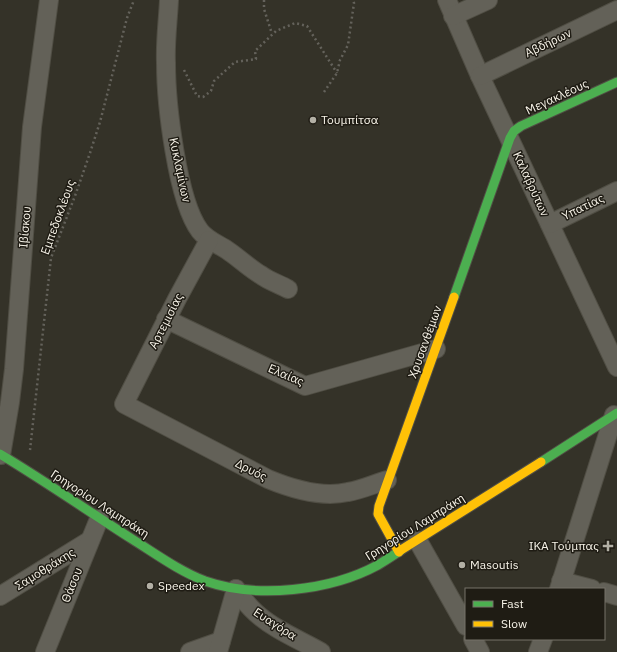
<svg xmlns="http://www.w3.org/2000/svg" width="617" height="652" viewBox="0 0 617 652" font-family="'IBM Plex Sans',sans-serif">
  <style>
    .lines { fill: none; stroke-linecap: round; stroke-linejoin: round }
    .street-casing { stroke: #504e44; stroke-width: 20 }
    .fast-casing { stroke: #504e44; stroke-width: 11 }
    .slow-casing { stroke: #504e44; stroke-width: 11 }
    .path { stroke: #64625b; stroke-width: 2.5; stroke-dasharray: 2 3; stroke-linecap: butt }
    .street { stroke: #636158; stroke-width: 18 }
    .fast { stroke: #4caf50; stroke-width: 9 }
    .slow { stroke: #ffc107; stroke-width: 9 }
    .poi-dot { fill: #b3b0a5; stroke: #1f1c14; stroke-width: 1.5 }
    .labels { text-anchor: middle; stroke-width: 3; stroke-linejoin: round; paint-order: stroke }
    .street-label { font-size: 12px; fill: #f8f4e9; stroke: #1f1c14 }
    .poi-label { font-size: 12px; fill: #f8f4e9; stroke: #1f1c14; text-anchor: start }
  </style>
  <rect width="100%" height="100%" fill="#343228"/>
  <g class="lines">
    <g class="street-casing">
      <g id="street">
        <path d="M 169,0 C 168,21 165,42 166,63 C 166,102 177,201 200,231 C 207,240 218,244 227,250 C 239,258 249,268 261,275 C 269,281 279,284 288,289"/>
        <path d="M 447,0 L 480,76 L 617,367"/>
        <path d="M 453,16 L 488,0"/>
        <path d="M 480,76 L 617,10"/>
        <path d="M 550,224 L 617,191"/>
        <path d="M 209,240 L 177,299 L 124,404 L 268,479 C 292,489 322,498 348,492 C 361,490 374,484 387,480"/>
        <path d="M 166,319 L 305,386 L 436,349"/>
        <path d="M 1,455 L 10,402 L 14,369 L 32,127 L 49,0"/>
        <path d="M 418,541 L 466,626"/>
        <path d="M 561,581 L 592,589"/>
        <path d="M 236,589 C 242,598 248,606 256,613 C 275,630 300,640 321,652"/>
        <path d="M 559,589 L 614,415"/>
        <path d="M 604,592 L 617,596"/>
        <path d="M 0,596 L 89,541"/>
        <path d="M 473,639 L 480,652"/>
        <path d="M 45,652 L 99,519"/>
        <path d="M 190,652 L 221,641"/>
        <path d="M 218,652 L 236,589"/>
        <path d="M 538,652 L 543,639"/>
      </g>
    </g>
    <g class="fast-casing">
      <g id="fast">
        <path d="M 454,297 L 510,138 L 514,131 L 521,126 L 617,82"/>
        <path d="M 0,454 C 45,481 88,511 132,539 C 156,554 179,571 205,581 C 257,599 330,591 378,565 C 386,560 394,555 401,550"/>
        <path d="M 541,462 L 617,413"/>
      </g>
    </g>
    <g class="slow-casing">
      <g id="slow">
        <path d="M 401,550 L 541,462"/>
        <path d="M 399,552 L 378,514 L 379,506 L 454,297"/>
      </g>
    </g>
    <g class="path">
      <path d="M 264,0 L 264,9 L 272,34"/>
      <path d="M 184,70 L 197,96 L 203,97 L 211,91 L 214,81 L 235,62 L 256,59 L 255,51 L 276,31 L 295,23 L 307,26 L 337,73"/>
      <path d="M 324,92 L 337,73 L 340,60 L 348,45 L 354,3 L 353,0"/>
      <path d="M 30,450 L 51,258 L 75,196 L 90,153 L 100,122 L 127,18 L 134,0"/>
    </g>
    <use href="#street" class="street"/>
    <use href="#fast" class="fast"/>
    <use href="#slow" class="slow"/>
  </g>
  <g class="poi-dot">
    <circle cx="313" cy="120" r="4"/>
    <path d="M606 540h4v4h4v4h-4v4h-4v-4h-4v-4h4z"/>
    <circle cx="462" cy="565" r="4"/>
    <circle cx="150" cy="586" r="4"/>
  </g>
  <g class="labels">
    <g class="street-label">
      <text transform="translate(548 43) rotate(-26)" y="4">Αβδήρων</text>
      <text transform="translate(557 97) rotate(-25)" y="4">Μεγακλέους</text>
      <text transform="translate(180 170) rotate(78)" y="4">Κυκλαμίνων</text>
      <text transform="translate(531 184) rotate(65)" y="4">Καλαβρύτων</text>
      <text transform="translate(583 207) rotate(-26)" y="4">Υπατίας</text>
      <text transform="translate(58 217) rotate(-70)" y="4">Εμπεδοκλέους</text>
      <text transform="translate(25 227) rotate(-85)" y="4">Ιβίσκου</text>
      <text transform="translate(166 321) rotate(-63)" y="4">Αρτεμισίας</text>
      <text transform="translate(425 342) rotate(-70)" y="4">Χρυσανθέμων</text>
      <text transform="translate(286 375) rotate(23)" y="4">Ελαίας</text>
      <text transform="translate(251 470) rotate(27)" y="4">Δρυός</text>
      <text transform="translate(100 504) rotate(33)" y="4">Γρηγορίου Λαμπράκη</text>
      <text transform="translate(415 527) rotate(-32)" y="4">Γρηγορίου Λαμπράκη</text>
      <text transform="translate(45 569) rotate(-32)" y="4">Σαμοθράκης</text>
      <text transform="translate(72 585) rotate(-68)" y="4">Θάσου</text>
      <text transform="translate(275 624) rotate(33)" y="4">Ευαγόρα</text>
    </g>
    <g class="poi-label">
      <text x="321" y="124">Τουμπίτσα</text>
      <text x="599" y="550" text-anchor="end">ΙΚΑ Τούμπας</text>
      <text x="470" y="569">Masoutis</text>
      <text x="158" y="590">Speedex</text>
    </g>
  </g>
  <rect x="465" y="588" width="140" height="52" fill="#1f1c14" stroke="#767269"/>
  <rect x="473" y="601" width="20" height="6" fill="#4caf50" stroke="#767269"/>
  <text x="501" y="608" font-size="12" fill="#f8f4e9">Fast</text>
  <rect x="473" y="621" width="20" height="6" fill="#ffc107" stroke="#767269"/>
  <text x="501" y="628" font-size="12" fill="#f8f4e9">Slow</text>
</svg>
